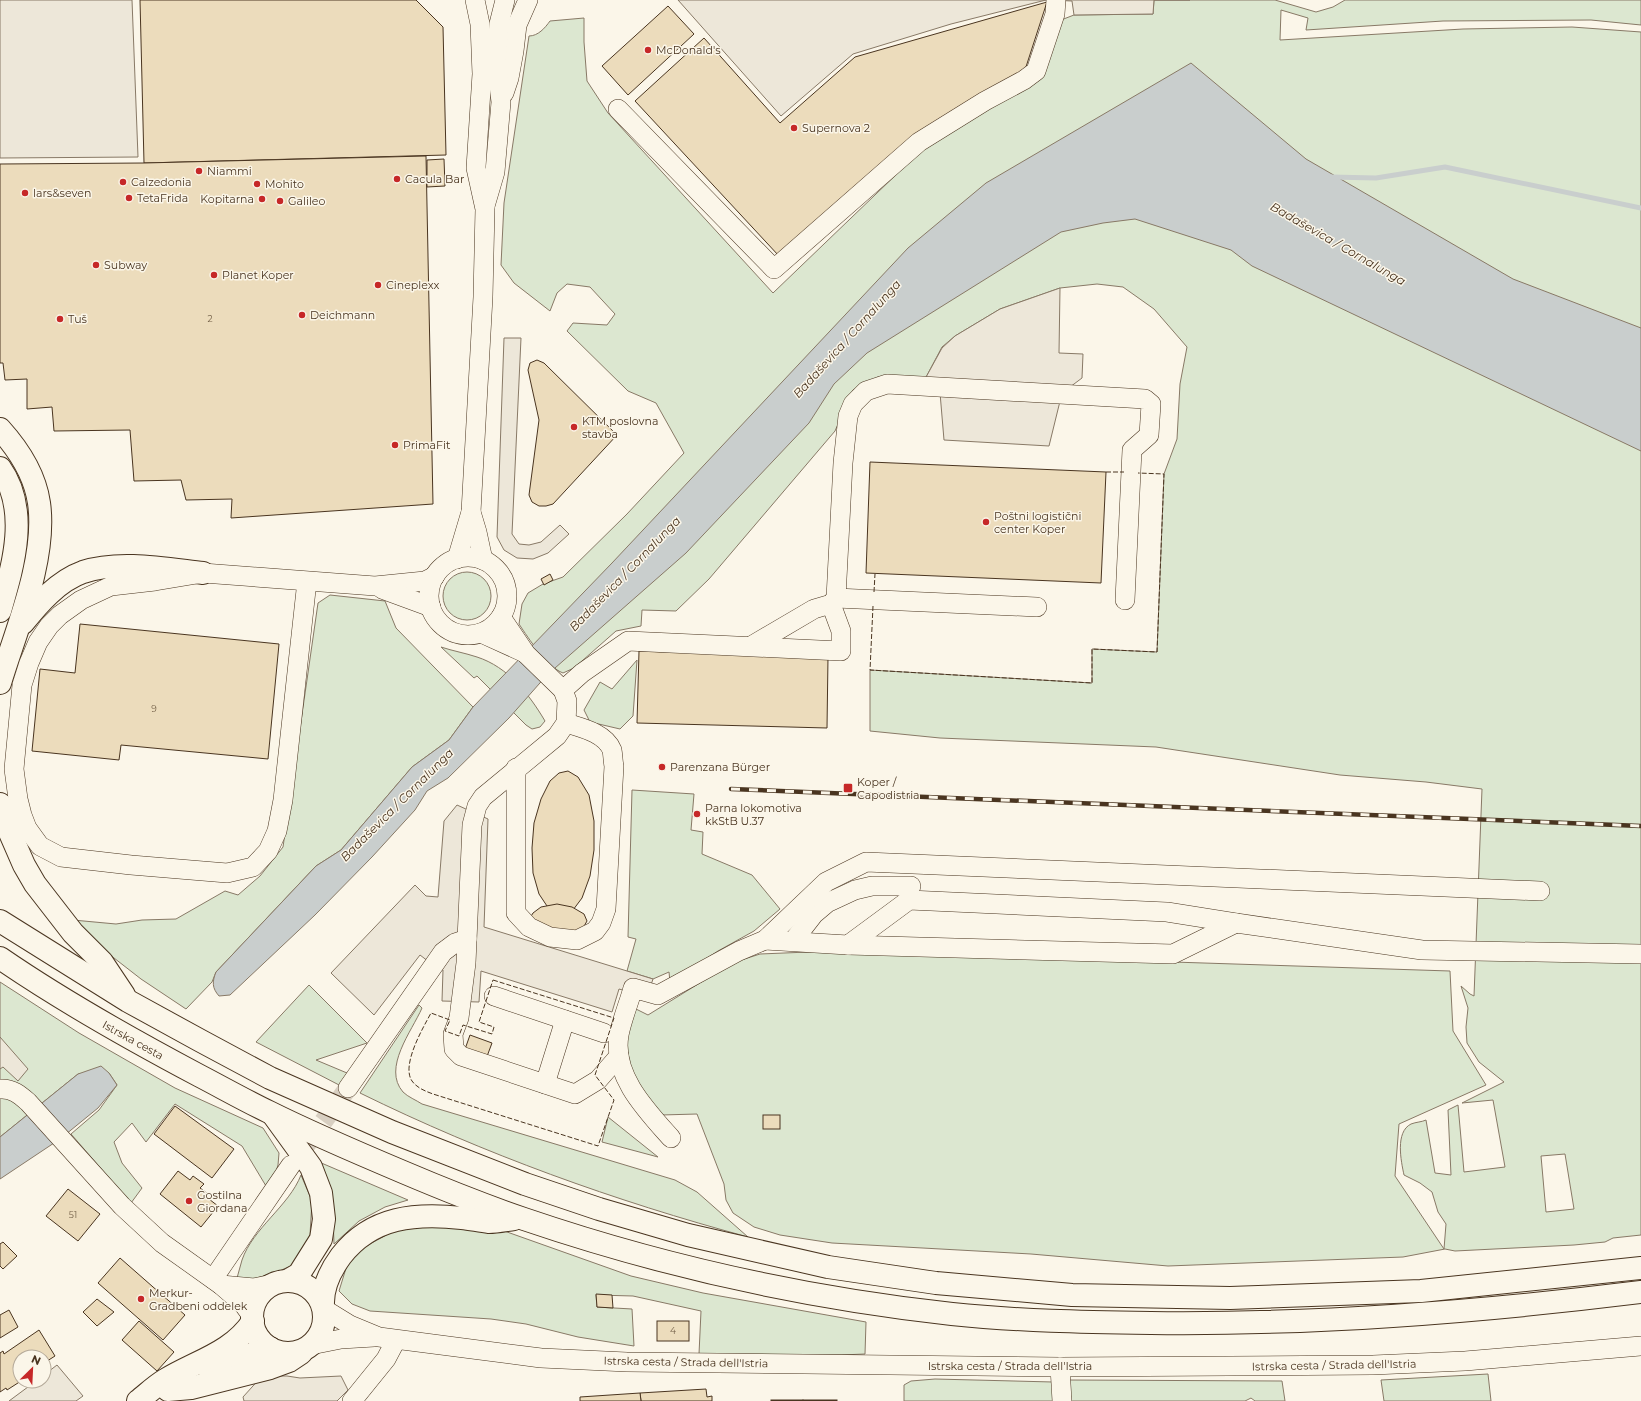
<svg xmlns="http://www.w3.org/2000/svg" width="1641" height="1401" viewBox="0 0 1641 1401" font-family="Montserrat,sans-serif">
  <style>
    .green { fill: #dce7d0; stroke: #887966; fill-rule: evenodd }
    .parking { fill: #ede7d9; stroke: #887966 }
    .water { fill: #c9cecd; stroke: #887966 }
    .lines { fill: none; stroke-linecap: round; stroke-linejoin: round }
    .stream { stroke: #c9cecd; stroke-width: 5 }
    .building { fill: #ecdcbc; stroke: #4a3520 }
    .minor-tunnel { stroke: #d8cfc1; stroke-width: 19; stroke-dasharray: 19 10; stroke-linecap: butt }
    .minor-casing { stroke: #4a3520; stroke-width: 20 }
    .major-casing { stroke: #4a3520; stroke-width: 24 }
    .highway-casing { stroke: #4a3520; stroke-width: 24 }
    .minor { stroke: #fbf6e9; stroke-width: 19 }
    .major { stroke: #fbf6e9; stroke-width: 22 }
    .highway { stroke: #fbf6e9; stroke-width: 22 }
    .rail-casing { stroke: #4a3520; stroke-width: 4.5 }
    .rail { stroke: #fbf6e9; stroke-width: 3; stroke-dasharray: 9; stroke-linecap: butt }
    .fence { stroke: #4a3520; stroke-width: 1; stroke-dasharray: 5 2; stroke-linecap: butt }
    .poi-dot { fill: #c62828; stroke: #fbf6e9; stroke-width: 1.5 }
    .labels { text-anchor: middle; stroke-width: 3; stroke-linejoin: round; paint-order: stroke }
    .number-label { font-size: 9px; fill: #725f47 }
    .poi-label { font-size: 11px; fill: #4a3520; stroke: #fbf6e9; text-anchor: start }
    .street-label { font-size: 11px; fill: #4a3520; stroke: #fbf6e9 }
    .water-label { font-size: 12px; font-style: italic; fill: #4a3520; stroke: #fbf6e9 }
  </style>
  <rect width="100%" height="100%" fill="#fbf6e9"/>
  <g class="green">
    <path d="M 1154,0 L 1275,0 L 1316,12 L 1333,7 L 1345,0 L 1641,0 L 1641,25 L 1591,20 L 1443,21 L 1306,30 L 1308,18 L 1281,10 L 1280,40 L 1463,29 L 1572,27 L 1641,32 L 1641,1235 L 1613,1238 L 1605,1242 L 1574,1245 L 1455,1251 L 1445,1249 L 1403,1257 L 1168,1266 L 1031,1254 L 832,1243 L 780,1235 L 754,1227 L 733,1213 L 726,1200 L 724,1184 L 697,1114 L 661,1115 L 632,1083 L 624,1037 L 634,1008 L 648,1015 L 732,963 L 760,954 L 833,951 L 1450,971 L 1453,1031 L 1486,1085 L 1399,1124 L 1395,1176 L 1444,1249 L 1446,1224 L 1438,1212 L 1432,1192 L 1420,1183 L 1404,1175 C 1401,1161 1395,1132 1411,1124 C 1416,1122 1422,1122 1426,1120 L 1435,1173 L 1451,1175 L 1448,1110 L 1458,1105 L 1464,1172 L 1505,1167 L 1493,1100 L 1462,1103 L 1504,1082 L 1479,1062 L 1467,1043 L 1466,1027 L 1468,1008 L 1461,986 L 1470,994 L 1474,996 L 1482,789 L 1426,782 L 1340,775 L 1156,747 L 940,738 L 870,731 L 870,670 L 1092,683 L 1092,649 L 1157,652 L 1164,474 L 1177,439 L 1180,384 L 1187,347 L 1154,309 L 1123,287 L 1097,284 L 1060,288 L 1000,309 L 955,336 L 942,347 L 925,379 L 878,377 L 853,390 L 835,431 L 709,579 L 676,611 L 642,610 L 641,626 L 616,631 L 574,668 L 563,673 C 547,667 529,639 519,624 L 522,604 L 528,593 L 543,584 L 563,577 L 627,514 L 684,453 L 656,403 L 628,391 L 567,331 L 573,323 L 607,325 L 615,314 L 590,287 L 567,284 L 557,293 L 550,311 L 514,283 L 501,265 L 504,203 L 529,36 C 538,36 545,28 550,21 L 584,18 L 584,42 L 587,81 L 608,113 L 773,293 L 927,145 L 1012,95 L 1061,20 L 1074,15 L 1153,14 ZM 1565,1154 L 1574,1209 L 1546,1212 L 1541,1156 Z"/>
    <circle cx="467" cy="596" r="24"/>
    <path d="M 330,595 L 385,601 L 396,628 L 473,707 L 449,740 L 412,767 L 341,850 L 316,866 L 216,972 L 212,982 L 186,1009 L 141,979 L 105,951 L 73,920 L 116,924 L 142,920 L 176,919 L 225,891 L 238,895 L 260,876 L 283,847 L 318,603 Z"/>
    <path d="M 441,647 C 453,651 465,653 477,657 C 508,667 529,694 545,721 L 540,727 L 532,729 L 526,725 L 477,676 L 474,678 Z"/>
    <path d="M 637,660 L 633,716 L 620,729 L 590,722 L 584,710 L 600,682 L 612,689 Z"/>
    <path d="M 632,790 L 694,794 L 691,830 L 703,832 L 702,854 L 752,875 L 780,909 L 754,931 L 718,951 L 670,982 L 669,972 L 653,979 L 627,971 L 636,939 L 628,937 Z"/>
    <path d="M 0,982 L 79,1033 L 175,1088 L 263,1128 L 279,1153 L 278,1165 L 274,1178 L 266,1186 L 242,1146 L 175,1104 L 146,1142 L 132,1123 L 114,1142 L 122,1163 L 142,1188 L 131,1203 L 71,1134 L 99,1110 L 117,1085 L 109,1073 L 78,1074 L 0,1137 Z"/>
    <path d="M 309,985 L 367,1043 L 316,1060 L 347,1073 L 341,1086 L 256,1042 Z"/>
    <path d="M 419,1005 L 422,1008 C 412,1031 382,1068 403,1092 C 408,1097 416,1100 422,1104 L 675,1180 L 697,1192 L 748,1237 C 615,1201 484,1154 360,1093 Z"/>
    <path d="M 608,1117 L 658,1157 L 602,1142 Z"/>
    <path d="M 319,1162 L 408,1200 L 385,1207 L 359,1221 L 334,1244 L 333,1217 Z"/>
    <path d="M 301,1175 L 312,1201 L 310,1235 L 303,1252 L 295,1264 L 277,1272 L 253,1279 L 237,1278 C 239,1272 240,1266 242,1260 C 253,1228 289,1206 301,1175 Z"/>
    <path d="M 406,1224 L 493,1227 L 631,1276 L 703,1293 L 866,1322 L 865,1354 L 841,1355 L 699,1354 L 701,1311 L 633,1296 L 596,1295 L 597,1307 L 632,1309 L 634,1346 L 578,1337 L 526,1324 L 491,1319 L 370,1311 L 352,1304 L 339,1291 L 347,1265 L 361,1249 Z"/>
    <path d="M 1488,1374 L 1491,1401 L 1384,1401 L 1381,1380 Z"/>
    <path d="M 935,1379 L 1053,1382 L 1058,1401 L 904,1401 L 904,1385 L 911,1381 Z"/>
    <path d="M 1069,1380 L 1282,1381 L 1285,1401 L 1255,1401 L 1251,1398 L 1245,1401 L 1069,1401 Z"/>
  </g>
  <g class="parking">
    <path d="M 0,0 L 132,0 L 138,157 L 0,158 Z"/>
    <path d="M 678,0 L 1046,0 L 951,24 L 853,54 L 781,116 Z"/>
    <path d="M 1049,0 L 1190,0 L 1154,0 L 1153,14 L 1074,15 L 1072,1 Z"/>
    <path d="M 1060,288 L 1059,353 L 1083,354 L 1082,378 L 1062,393 L 1049,446 L 944,440 L 939,381 L 925,379 L 942,348 L 955,336 L 1000,309 Z"/>
    <path d="M 504,338 L 521,338 L 512,534 L 519,544 L 529,545 L 541,542 L 560,525 L 569,534 L 548,553 L 533,559 L 517,558 L 504,550 L 497,537 Z"/>
    <path d="M 457,805 L 488,819 L 484,927 L 653,979 L 647,997 L 619,989 L 612,1012 L 481,971 L 479,1002 L 442,1001 L 443,970 L 437,968 L 420,955 L 374,1015 L 331,973 L 415,885 L 426,896 L 438,897 L 444,821 Z"/>
    <path d="M 0,1037 L 28,1069 L 18,1081 L 3,1067 L 0,1069 Z"/>
    <path d="M 57,1365 L 83,1396 L 76,1401 L 9,1401 L 36,1381 L 44,1381 L 44,1375 Z"/>
    <path d="M 262,1376 L 287,1376 L 300,1378 L 341,1376 L 348,1390 L 337,1401 L 244,1401 L 243,1397 Z"/>
  </g>
  <g class="water">
    <path d="M 1191,63 L 1306,159 L 1513,279 L 1641,328 L 1641,451 L 1252,266 L 1231,250 L 1135,219 L 1103,223 L 1061,232 L 867,353 L 834,384 L 809,423 L 686,553 L 563,661 L 547,675 L 509,718 L 448,778 L 427,791 L 415,810 L 372,857 L 315,915 L 230,995 L 219,996 C 212,988 212,982 216,972 L 316,866 L 341,850 L 412,767 L 449,740 L 473,707 L 612,563 L 908,248 L 986,183 Z"/>
    <path d="M 101,1066 L 109,1073 L 117,1085 L 98,1108 L 60,1139 L 0,1179 L 0,1137 L 78,1074 Z"/>
  </g>
  <g class="lines">
    <path class="stream" d="M 1331,177 L 1376,178 L 1445,167 L 1641,208"/>
  </g>
  <g class="building">
    <path d="M 140,0 L 416,0 L 443,27 L 446,155 L 144,163 Z"/>
    <path d="M 1047,2 L 1024,73 L 779,256 L 635,101 L 704,38 L 780,123 L 855,57 Z"/>
    <path d="M 668,6 L 694,34 L 628,95 L 602,66 Z"/>
    <path d="M 426,156 L 433,504 L 231,518 L 232,499 L 186,500 L 181,480 L 134,481 L 130,430 L 54,431 L 52,407 L 27,409 L 27,379 L 5,380 L 3,363 L 0,363 L 0,164 L 144,163 Z"/>
    <path d="M 444,159 L 445,186 L 427,187 L 427,160 Z"/>
    <path d="M 537,360 L 544,363 L 617,435 L 553,504 L 546,506 L 539,506 L 532,502 L 529,495 L 539,420 L 528,370 L 530,363 Z"/>
    <path d="M 870,462 L 1106,472 L 1101,583 L 866,573 Z"/>
    <path d="M 550,574 L 553,580 L 544,585 L 541,579 Z"/>
    <path d="M 80,624 L 279,644 L 268,759 L 121,745 L 119,760 L 32,751 L 40,669 L 75,673 Z"/>
    <path d="M 639,651 L 828,657 L 827,728 L 637,723 Z"/>
    <path d="M 568,771 L 578,777 L 589,795 L 594,821 L 594,850 L 590,876 L 582,898 L 573,910 L 560,914 L 547,906 L 539,894 L 533,873 L 532,848 L 534,823 L 541,799 L 550,781 L 559,773 Z"/>
    <path d="M 557,904 L 572,907 L 584,914 L 587,921 L 583,928 L 573,933 L 530,925 L 530,918 L 533,913 L 541,907 Z"/>
    <path d="M 470,1035 L 492,1043 L 486,1059 L 464,1052 Z"/>
    <path d="M 175,1106 L 234,1149 L 212,1178 L 154,1134 Z"/>
    <rect x="763" y="1115" width="17" height="14"/>
    <path d="M 178,1171 L 190,1180 L 193,1176 L 204,1184 L 200,1188 L 207,1193 L 205,1196 L 218,1206 L 201,1227 L 160,1194 Z"/>
    <path d="M 68,1189 L 100,1214 L 78,1241 L 46,1216 Z"/>
    <path d="M 3,1242 L 17,1256 L 3,1269 L 0,1266 L 0,1244 Z"/>
    <path d="M 120,1258 L 185,1315 L 163,1340 L 98,1283 Z"/>
    <path d="M 596,1294 L 612,1295 L 613,1308 L 597,1307 Z"/>
    <path d="M 97,1299 L 114,1312 L 97,1326 L 83,1312 Z"/>
    <path d="M 9,1310 L 18,1327 L 0,1338 L 0,1315 Z"/>
    <path d="M 139,1321 L 174,1352 L 157,1371 L 122,1340 Z"/>
    <rect x="657" y="1321" width="32" height="20"/>
    <path d="M 39,1330 L 55,1356 L 44,1363 L 44,1357 L 20,1357 L 21,1381 L 7,1390 L 6,1388 L 0,1392 L 0,1353 L 3,1351 L 4,1354 Z"/>
    <path d="M 706,1389 L 707,1397 L 712,1396 L 712,1401 L 641,1401 L 640,1393 Z"/>
    <path d="M 640,1393 L 641,1401 L 580,1401 L 580,1397 Z"/>
    <rect x="771" y="1400" width="32" height="1"/>
    <rect x="803" y="1400" width="34" height="1"/>
  </g>
  <g class="lines">
    <path class="minor-tunnel" d="M 306,1145 L 348,1088"/>
    <g class="minor-casing">
      <g id="minor">
        <path d="M 504,93 L 509,78 L 514,51 L 517,25 L 528,0"/>
        <path d="M 618,109 L 774,269 L 919,142 L 985,101 L 1024,80 L 1036,71 L 1055,14 L 1056,0"/>
        <path d="M 485,206 L 495,172 L 501,102 L 496,59 L 499,24 L 505,0"/>
        <path d="M 471,512 L 477,532 L 483,560"/>
        <circle cx="468" cy="596" r="39"/>
        <path d="M 457,559 L 471,512 L 483,297 L 485,209 L 476,168 L 482,74 L 480,24 L 475,0"/>
        <path d="M 307,581 L 283,800 L 277,831 L 268,851 L 253,867 L 227,873 L 131,865 L 61,857 L 40,846 L 27,828 L 22,815 L 18,799 L 14,769 L 22,685 L 29,663 L 38,642 L 49,626 L 60,615 L 81,600 L 111,586 L 155,581 L 203,573 L 375,586 L 425,581 L 435,576"/>
        <path d="M 382,589 L 431,607"/>
        <path d="M 836,598 L 1037,607"/>
        <path d="M 501,617 L 526,654 L 563,690 L 567,701 L 566,723 L 557,736 L 483,797 L 477,806 L 472,825 L 466,963 L 459,1018 L 453,1034 L 454,1049 L 461,1056 L 575,1094 L 598,1080 L 619,1056"/>
        <path d="M 481,633 L 525,653"/>
        <path d="M 751,646 L 814,609 L 831,604 L 836,598 L 843,463 L 848,416 L 853,404 L 866,391 L 887,384 L 1145,399 L 1151,404 L 1149,435 L 1132,450 L 1125,600"/>
        <path d="M 563,690 L 582,673 L 628,641 L 841,651 L 841,631 L 831,604"/>
        <path d="M 516,768 L 516,913 L 529,927 L 550,937 L 577,940 L 595,931 L 601,923 L 606,909 L 614,766 C 613,762 613,755 612,750 C 605,733 582,728 566,723"/>
        <path d="M 765,940 L 848,945 L 909,900 L 1167,912 L 1236,923 L 1422,950 L 1641,954"/>
        <path d="M 793,941 L 814,914 L 827,903 L 855,890 L 872,886 L 911,886"/>
        <path d="M 848,945 L 1173,954 L 1236,923"/>
        <path d="M 494,996 L 604,1033"/>
        <path d="M 545,1084 L 565,1020"/>
        <path d="M 348,1088 L 443,952 L 455,943 L 467,939"/>
        <path d="M 0,1089 C 12,1088 20,1095 28,1102 L 122,1206 L 162,1243 L 221,1285 L 244,1305 L 252,1316"/>
        <path d="M 671,1138 C 646,1110 612,1075 619,1035 C 622,1019 629,1003 633,988 L 658,995 L 739,951 L 765,940 L 826,882 L 866,862 L 1540,891"/>
        <path d="M 213,1279 L 291,1165"/>
        <path d="M 221,1285 L 254,1288 L 273,1284"/>
        <path d="M 324,1309 L 350,1325 L 379,1337 L 541,1358 L 627,1362 L 1060,1367 L 1373,1365 L 1465,1361 L 1641,1346"/>
        <path d="M 311,1345 L 341,1339 L 374,1337"/>
        <path d="M 1060,1367 L 1062,1401"/>
        <path d="M 352,1401 L 386,1359 L 396,1340"/>
      </g>
    </g>
    <g class="major-casing">
      <g id="major">
        <circle cx="288" cy="1317" r="36"/>
        <path d="M 210,1372 L 254,1353 L 270,1348"/>
        <path d="M 168,1390 L 191,1388 L 270,1368 L 289,1361 L 301,1353"/>
        <path d="M 138,1401 C 147,1394 155,1386 165,1380 C 196,1361 232,1353 253,1321"/>
      </g>
    </g>
    <g class="highway-casing">
      <g id="highway">
        <path d="M 0,429 C 19,450 35,475 39,503 C 47,559 16,630 0,683"/>
        <path d="M 0,468 C 30,510 13,566 0,611"/>
        <path d="M 23,623 C 39,603 58,581 83,572 C 119,560 167,569 203,573"/>
        <path d="M 0,804 L 10,833 L 24,865 L 35,884 L 73,933 L 102,962 L 124,995"/>
        <path d="M 0,921 L 128,1001 L 201,1041 L 270,1078 L 392,1132 L 525,1184 L 599,1209 L 688,1235 L 828,1267 L 936,1283 L 1072,1295 L 1230,1298 L 1421,1291 L 1641,1268"/>
        <path d="M 0,958 C 64,1002 132,1040 200,1076 C 223,1088 246,1101 269,1112 C 313,1134 358,1153 403,1172 C 443,1189 483,1205 524,1219 C 662,1266 807,1298 952,1314 C 1018,1321 1084,1322 1151,1323 C 1314,1325 1479,1312 1641,1292"/>
        <path d="M 274,1116 L 311,1167 L 321,1193 L 324,1219 L 321,1239 L 299,1274 L 287,1281"/>
        <path d="M 323,1306 C 322,1287 330,1271 341,1256 C 372,1216 416,1213 462,1218 C 471,1219 480,1221 489,1222 C 497,1222 506,1220 514,1219"/>
      </g>
    </g>
    <use href="#minor" class="minor"/>
    <use href="#major" class="major"/>
    <use href="#highway" class="highway"/>
    <g class="rail-casing">
      <path id="rail" d="M 731,789 L 1641,826"/>
    </g>
    <use href="#rail" class="rail"/>
    <g class="fence">
      <path d="M 1106,472 L 1124,472"/>
      <path d="M 874,592 L 875,574"/>
      <path d="M 873,606 L 870,670 L 1092,683 L 1092,649 L 1157,652 L 1164,474 L 1138,473"/>
      <path d="M 493,980 L 614,1018 L 595,1075 L 614,1100 L 598,1146 L 433,1094 C 425,1091 417,1088 412,1081 C 401,1065 423,1028 431,1013 L 450,1020 L 445,1031 L 459,1036 L 463,1025 L 492,1034 L 494,1027 L 479,1022 Z"/>
    </g>
  </g>
  <g class="poi-dot">
    <circle cx="648" cy="50" r="4"/>
    <circle cx="794" cy="128" r="4"/>
    <circle cx="199" cy="171" r="4"/>
    <circle cx="397" cy="179" r="4"/>
    <circle cx="123" cy="182" r="4"/>
    <circle cx="257" cy="184" r="4"/>
    <circle cx="25" cy="193" r="4"/>
    <circle cx="129" cy="198" r="4"/>
    <circle cx="262" cy="199" r="4"/>
    <circle cx="280" cy="201" r="4"/>
    <circle cx="96" cy="265" r="4"/>
    <circle cx="214" cy="275" r="4"/>
    <circle cx="378" cy="285" r="4"/>
    <circle cx="302" cy="315" r="4"/>
    <circle cx="60" cy="319" r="4"/>
    <circle cx="574" cy="427" r="4"/>
    <circle cx="395" cy="445" r="4"/>
    <circle cx="986" cy="522" r="4"/>
    <circle cx="662" cy="767" r="4"/>
    <rect x="843" y="783" width="10" height="10" rx="2"/>
    <circle cx="697" cy="814" r="4"/>
    <circle cx="189" cy="1201" r="4"/>
    <circle cx="141" cy="1299" r="4"/>
  </g>
  <g class="labels">
    <g class="number-label">
      <text x="210" y="322">2</text>
      <text x="154" y="712">9</text>
      <text x="73" y="1218">51</text>
      <text x="673" y="1334">4</text>
    </g>
    <g class="poi-label">
      <text x="656" y="54">McDonald's</text>
      <text x="802" y="132">Supernova 2</text>
      <text x="207" y="175">Niammi</text>
      <text x="405" y="183">Cacula Bar</text>
      <text x="131" y="186">Calzedonia</text>
      <text x="265" y="188">Mohito</text>
      <text x="33" y="197">lars&amp;seven</text>
      <text x="137" y="202">TetaFrida</text>
      <text x="254" y="203" text-anchor="end">Kopitarna</text>
      <text x="288" y="205">Galileo</text>
      <text x="104" y="269">Subway</text>
      <text x="222" y="279">Planet Koper</text>
      <text x="386" y="289">Cineplexx</text>
      <text x="310" y="319">Deichmann</text>
      <text x="68" y="323">Tuš</text>
      <text x="582" y="425">KTM poslovna<tspan x="582" dy="13">stavba</tspan></text>
      <text x="403" y="449">PrimaFit</text>
      <text x="994" y="520">Poštni logistični<tspan x="994" dy="13">center Koper</tspan></text>
      <text x="670" y="771">Parenzana Bürger</text>
      <text x="857" y="786">Koper /<tspan x="857" dy="13">Capodistria</tspan></text>
      <text x="705" y="812">Parna lokomotiva<tspan x="705" dy="13">kkStB U.37</tspan></text>
      <text x="197" y="1199">Gostilna<tspan x="197" dy="13">Giordana</tspan></text>
      <text x="149" y="1297">Merkur-<tspan x="149" dy="13">Gradbeni oddelek</tspan></text>
    </g>
    <g class="street-label">
      <text transform="translate(133 1040) rotate(29)" y="4">Istrska cesta</text>
      <text transform="translate(686 1362) rotate(1)" y="4">Istrska cesta / Strada dell'Istria</text>
      <text transform="translate(1334 1365) rotate(-1)" y="4">Istrska cesta / Strada dell'Istria</text>
      <text x="1010" y="1370">Istrska cesta / Strada dell'Istria</text>
    </g>
    <g class="water-label">
      <text transform="translate(1338 244) rotate(30)" y="4">Badaševica / Cornalunga</text>
      <text transform="translate(847 339) rotate(-48)" y="4">Badaševica / Cornalunga</text>
      <text transform="translate(625 574) rotate(-46)" y="4">Badaševica / Cornalunga</text>
      <text transform="translate(397 805) rotate(-45)" y="4">Badaševica / Cornalunga</text>
    </g>
  </g>
  <g transform="translate(32 1369) rotate(24)"><circle r="19" fill="#fbf6e9" stroke="#b4a999"/>
  <path d="M0-3L7 15L0 10L-7 15Z" fill="#c62828"/>
  <text y="-6" font-size="11" font-weight="bold" text-anchor="middle" fill="#4a3520">N</text>
  </g>
</svg>
